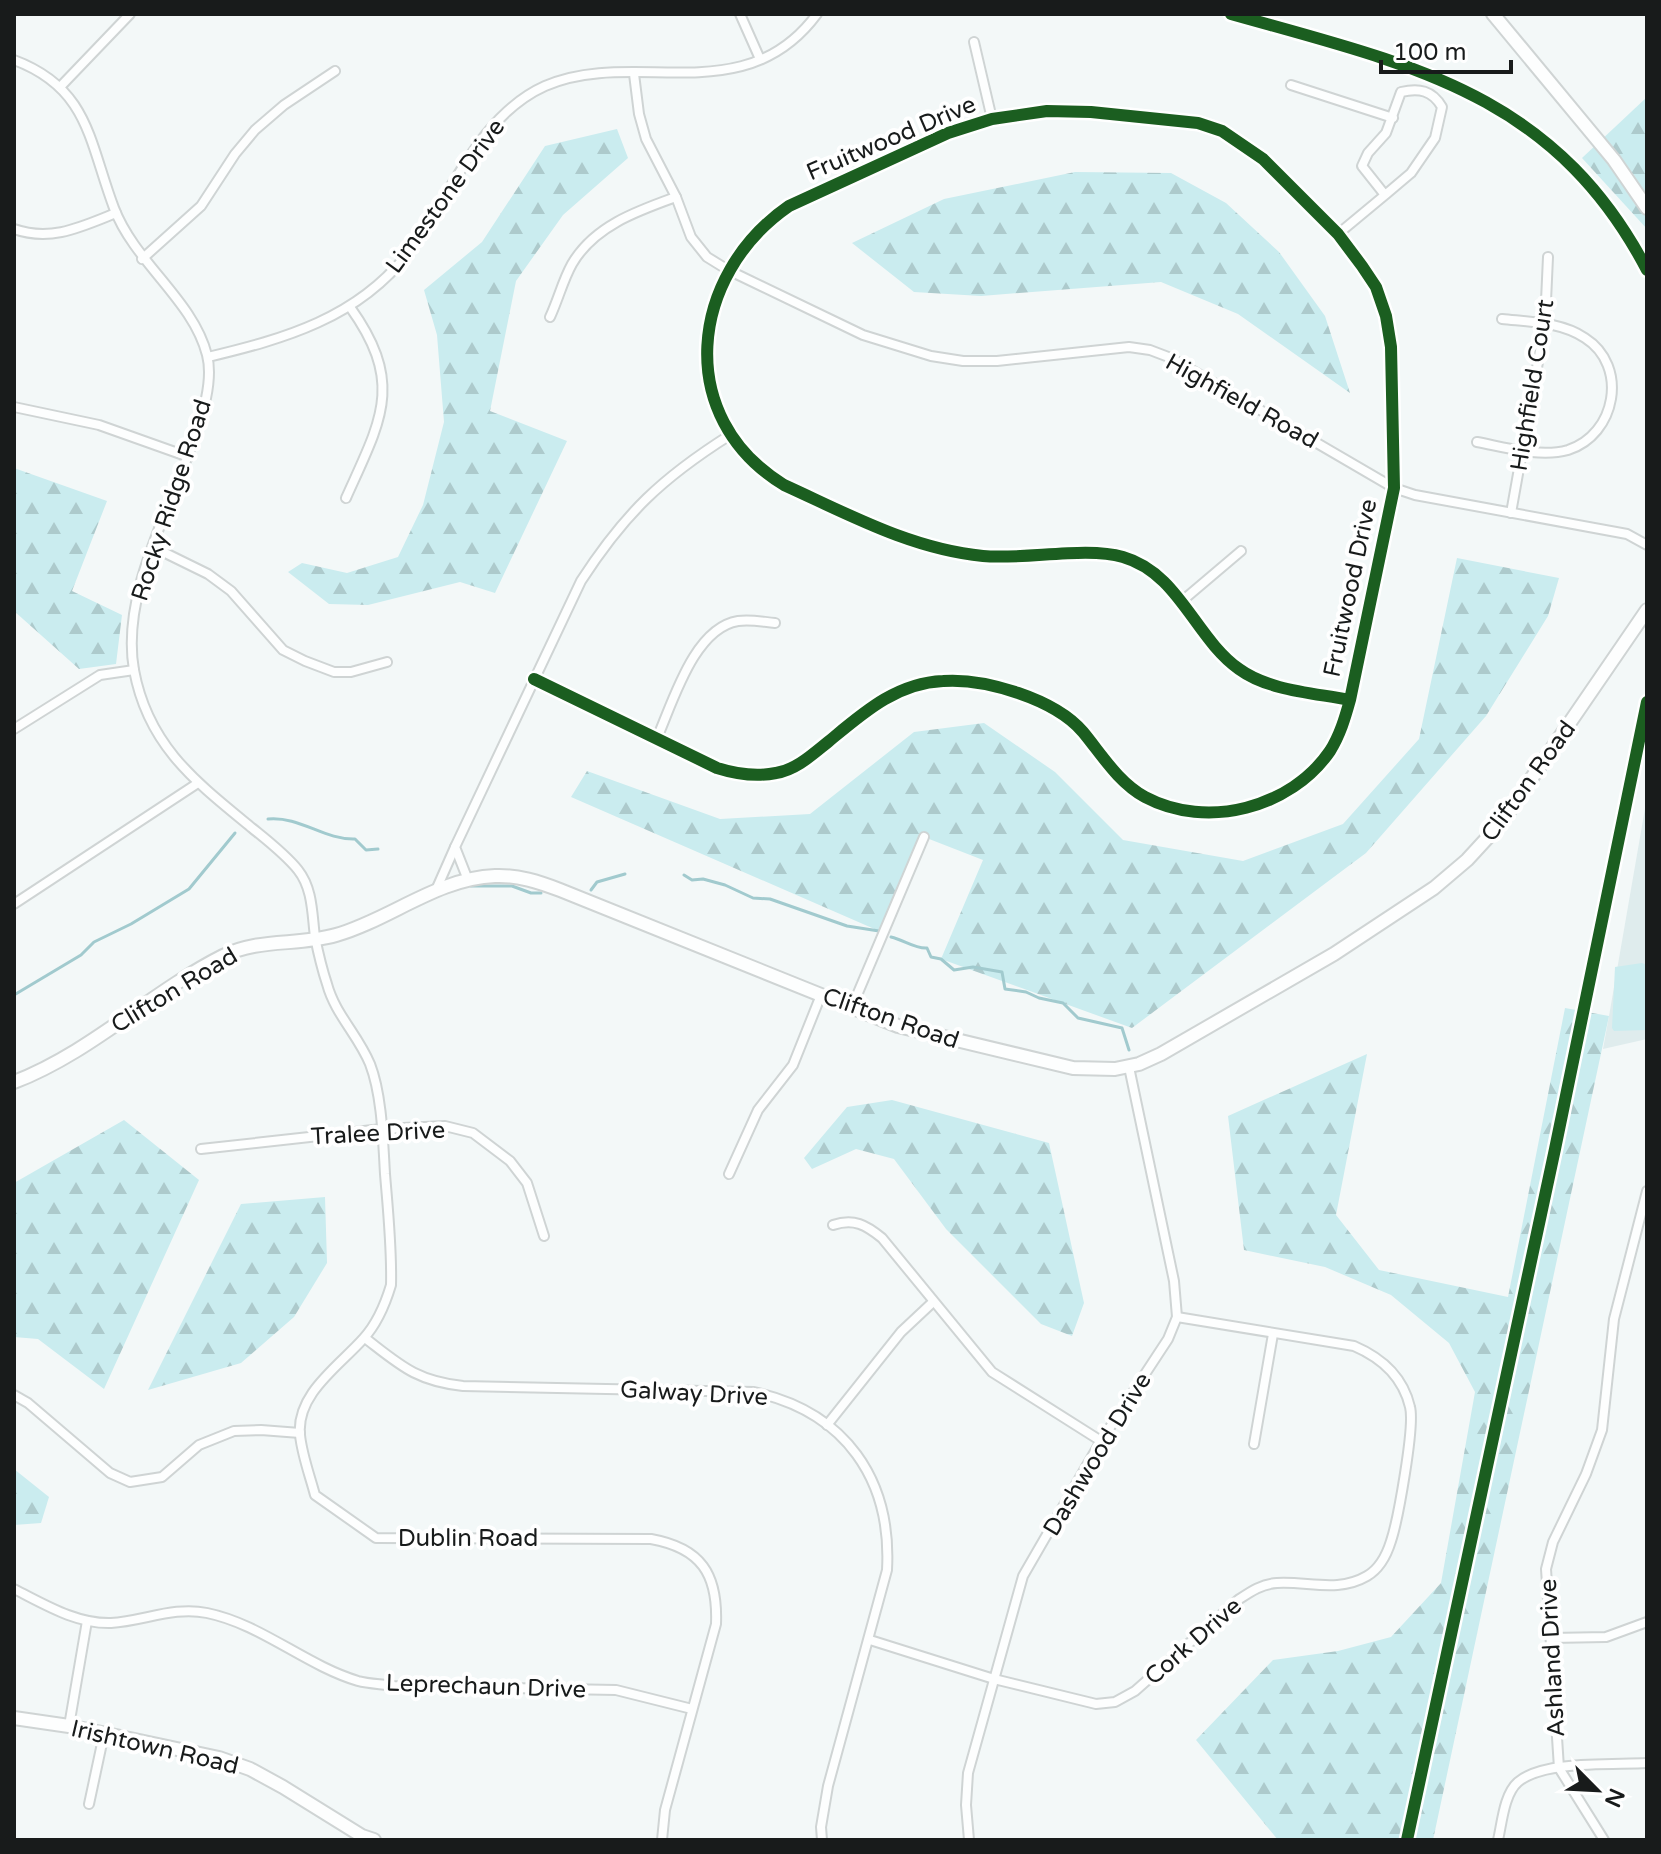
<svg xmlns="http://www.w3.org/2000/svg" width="1661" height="1854" viewBox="0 0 1661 1854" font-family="'Varela Round',sans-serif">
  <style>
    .built { fill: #dfeced }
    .forest { fill: url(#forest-firs) }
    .garden { fill: #caecef }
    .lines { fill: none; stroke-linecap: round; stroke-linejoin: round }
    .stream { stroke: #a1cace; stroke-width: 3 }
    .street-casing { stroke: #cfd4d4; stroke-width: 12 }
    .secondary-casing { stroke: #cfd4d4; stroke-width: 16 }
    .street { stroke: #fdfefe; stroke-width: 8 }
    .secondary { stroke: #fdfefe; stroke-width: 12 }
    .cycleway-casing { stroke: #fff; stroke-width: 17 }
    .cycleway { stroke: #1b5e20; stroke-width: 12 }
    .labels { text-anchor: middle; stroke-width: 8; stroke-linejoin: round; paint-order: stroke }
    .street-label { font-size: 24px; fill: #181b1b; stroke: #fff }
  </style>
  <defs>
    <pattern id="forest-firs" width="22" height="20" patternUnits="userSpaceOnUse" patternTransform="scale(2)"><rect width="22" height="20" fill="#caecef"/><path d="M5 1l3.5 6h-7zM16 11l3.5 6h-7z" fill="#adcacc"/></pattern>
  </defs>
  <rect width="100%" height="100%" fill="#f3f8f8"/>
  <path class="built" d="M 1647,797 L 1647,1039 L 1603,1049 L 1609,1016 Z"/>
  <g class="forest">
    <path d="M 1647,97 L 1647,229 L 1582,158 Z"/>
    <path d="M 617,129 L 628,158 L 563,215 L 516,281 L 490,411 L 567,441 L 495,593 L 460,582 L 368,605 L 329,604 L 288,572 L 302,563 L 347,573 L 398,557 L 423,505 L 444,422 L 437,335 L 424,290 L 482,242 L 545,146 Z"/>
    <path d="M 1075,172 L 1171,173 L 1226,203 L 1279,252 L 1325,316 L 1350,393 L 1238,314 L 1161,282 L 981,296 L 914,292 L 852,243 L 944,199 Z"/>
    <path d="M 14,468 L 107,501 L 72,591 L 122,615 L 116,664 L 79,669 L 14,611 Z"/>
    <path d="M 1457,558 L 1559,578 L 1548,616 L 1486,716 L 1366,853 L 1132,1028 L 941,959 L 983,860 L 924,837 L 879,931 L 571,797 L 587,771 L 720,819 L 810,814 L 914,732 L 984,723 L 1055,772 L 1123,840 L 1243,861 L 1343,824 L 1419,739 Z"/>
    <path d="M 1565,1008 L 1609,1016 L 1433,1840 L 1278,1840 L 1196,1740 L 1273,1660 L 1338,1651 L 1391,1637 L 1441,1583 L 1475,1392 L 1449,1343 L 1391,1295 L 1325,1267 L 1244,1250 L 1228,1116 L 1367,1054 L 1336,1215 L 1379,1270 L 1508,1297 Z"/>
    <path d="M 892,1100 L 1049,1143 L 1084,1303 L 1072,1336 L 1041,1324 L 946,1229 L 894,1159 L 856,1149 L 812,1169 L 804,1158 L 847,1107 Z"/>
    <path d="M 124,1120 L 199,1180 L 104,1389 L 38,1339 L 14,1337 L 14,1183 Z"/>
    <path d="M 325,1197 L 327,1263 L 294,1317 L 241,1363 L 148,1390 L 241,1204 Z"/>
    <path d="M 14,1469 L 49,1497 L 41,1523 L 14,1525 Z"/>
  </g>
  <path class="garden" d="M 1642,963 L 1647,965 L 1647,1030 L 1614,1031 L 1612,1028 L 1615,967 Z"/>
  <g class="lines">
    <g class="stream">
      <path d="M 268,819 C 300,816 324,840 355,839 L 366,850 L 378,849"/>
      <path d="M 684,875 L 692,880 L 703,879 L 725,885 L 753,898 L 770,899 L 847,926 L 879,931"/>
      <path d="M 471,886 L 512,886 L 531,893 L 541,893"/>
      <path d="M 591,890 L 597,882 L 625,874"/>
      <path d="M 891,937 C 904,940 915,949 927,948 L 931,957 L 941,959 L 954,970 L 973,967 L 1002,972 L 1005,989 L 1026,992 L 1039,998 L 1063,1003 L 1078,1018 L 1122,1028 L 1129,1050"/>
      <path d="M 14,995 L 81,955 L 94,942 L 131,924 L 189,889 L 235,833"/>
    </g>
    <g class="street-casing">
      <g id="street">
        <path d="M 740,14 L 760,59"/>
        <path d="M 974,42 L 992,119"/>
        <path d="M 14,60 C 89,88 89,142 114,208 C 135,263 193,300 207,355 C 213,378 205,407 197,430 C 174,503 120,591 134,670 C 148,746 196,782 252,828 C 268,841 285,854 298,870 C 313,889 312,914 315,937 C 318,952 322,969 327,984 C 335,1014 358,1035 370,1064 C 382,1095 383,1140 385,1174 C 388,1211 392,1248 391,1285 C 385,1305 377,1324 363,1339 C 339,1366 296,1394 300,1435 C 302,1455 310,1476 315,1495 L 376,1538 L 651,1539 C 701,1548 718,1574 716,1624 L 665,1810 L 662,1840"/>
        <path d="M 634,74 L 639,114 L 646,139 L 676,197 L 691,237 L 707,257 L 728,270 L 863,335 L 931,356 L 963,361 L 997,361 L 1129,347 L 1150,350 L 1171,358 L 1394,488 L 1415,495 L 1627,534 L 1647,545"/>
        <path d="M 1291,85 L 1393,118"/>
        <path d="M 61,86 L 130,14"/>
        <path d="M 14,229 C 51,242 81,227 116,213"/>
        <path d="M 1338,234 L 1385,195 L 1362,166 L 1368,153 L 1386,133 L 1401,92 C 1419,88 1432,90 1442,107 L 1435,138 L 1411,173 L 1385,195"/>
        <path d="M 142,259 L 201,206 L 235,154 L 255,130 L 284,105 L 335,71"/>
        <path d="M 550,317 C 558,300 563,280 572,264 C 594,226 637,211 676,197"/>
        <path d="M 208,357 C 284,339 358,318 408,253 C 450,198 478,116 545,86 C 634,47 744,113 817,14"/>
        <path d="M 14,407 L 99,425 L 189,457"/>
        <path d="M 1477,442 C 1504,447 1540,458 1568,450 C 1616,435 1629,366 1585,338 C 1561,322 1530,322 1502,319"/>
        <path d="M 346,498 C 381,420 405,384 350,307"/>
        <path d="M 1511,513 L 1545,323 L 1548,257"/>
        <path d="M 153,547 L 208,574 L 231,591 L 283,650 L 305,661 L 334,672 L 351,672 L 387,662"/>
        <path d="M 1182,601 L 1241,551"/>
        <path d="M 534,679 L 717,768 C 736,774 756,777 776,773 C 796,770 813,754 828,742 C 863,713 896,683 943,681 C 985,678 1055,699 1083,732 C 1102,755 1118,782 1145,797 C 1207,830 1291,808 1330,751 C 1340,735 1345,718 1350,700 L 1394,488 L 1391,347 L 1386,316 L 1376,287 L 1362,266 L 1338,234 L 1263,159 L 1222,131 L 1198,123 L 1091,112 L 1047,111 L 992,119 L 948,133 L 789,206 C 689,275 673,417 784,485 C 848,514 911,549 983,556 C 1025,560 1086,546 1123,557 C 1179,573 1195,638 1239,669 C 1269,691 1315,693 1350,700"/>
        <path d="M 14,729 L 100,675 L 134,670"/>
        <path d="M 657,738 C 673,702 694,628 738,621 C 751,619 763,622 775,623"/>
        <path d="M 468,880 L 455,847 L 581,581 C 625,513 662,478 730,435"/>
        <path d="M 436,890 L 455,847"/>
        <path d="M 14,904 L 198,783"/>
        <path d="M 852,1007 L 924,837"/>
        <path d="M 201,1149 L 382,1129 L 445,1126 L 473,1133 L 510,1161 L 527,1183 L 544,1236"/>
        <path d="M 729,1174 L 758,1110 L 793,1065 L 821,995"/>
        <path d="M 833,1225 C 854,1218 866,1225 882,1238 L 992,1372 L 1101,1441"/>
        <path d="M 365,1338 C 400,1365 416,1381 463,1386 L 754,1392 C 845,1412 892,1479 887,1570 L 828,1786 L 821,1827 L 822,1840"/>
        <path d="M 14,1395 L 28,1403 L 110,1473 L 130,1482 L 162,1477 L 199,1445 L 234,1431 L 261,1430 L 300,1433"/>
        <path d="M 827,1425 L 901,1332 L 933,1302"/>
        <path d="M 1254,1444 L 1273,1334"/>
        <path d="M 14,1589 C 44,1604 76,1624 111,1623 C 144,1621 174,1606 207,1613 C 261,1624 305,1665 358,1681 C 369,1684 382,1684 394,1686 L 616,1690 L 692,1709"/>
        <path d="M 1551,1638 L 1606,1637 L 1647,1622"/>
        <path d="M 870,1640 L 994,1679 L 1096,1704 L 1115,1702 L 1135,1691 L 1238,1600 C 1250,1592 1261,1584 1277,1583 C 1308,1581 1338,1593 1367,1576 C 1379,1569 1387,1554 1391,1541 C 1398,1520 1415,1426 1410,1407 C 1403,1377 1382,1358 1354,1346 L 1177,1317"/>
        <path d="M 69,1726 L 87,1621"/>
        <path d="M 89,1804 L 104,1734"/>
        <path d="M 969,1840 L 966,1805 L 968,1773 L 1023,1576 L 1101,1441 L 1168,1339 L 1177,1317 L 1174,1281 L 1129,1067"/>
        <path d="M 1498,1840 C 1502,1823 1504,1794 1518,1782 C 1544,1760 1614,1765 1647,1763"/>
        <path d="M 1604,1840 L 1559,1768 L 1546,1569 L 1553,1542 L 1586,1474 L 1602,1430 L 1614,1319 L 1647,1191"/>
      </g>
    </g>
    <g class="secondary-casing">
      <g id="secondary">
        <path d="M 1493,14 L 1614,160 L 1647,208"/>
        <path d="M 14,1082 C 90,1053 150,993 223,956 C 258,938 298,946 336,935 C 389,920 438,878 495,876 C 518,875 539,882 560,890 L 898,1026 L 1073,1068 L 1115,1069 L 1139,1064 L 1161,1054 L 1334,954 L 1434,888 L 1467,860 L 1501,823 L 1647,610"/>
        <path d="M 14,1718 L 69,1726 L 219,1758 L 250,1769 L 283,1787 L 362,1836 L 374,1840"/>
      </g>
    </g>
    <use href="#street" class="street"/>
    <use href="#secondary" class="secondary"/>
    <g class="cycleway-casing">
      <g id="cycleway">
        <path d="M 1231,14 C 1408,64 1554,92 1647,270"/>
        <path d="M 534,679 L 717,768 C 736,774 756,777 776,773 C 796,770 813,754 828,742 C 863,713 896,683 943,681 C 985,678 1055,699 1083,732 C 1102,755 1118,782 1145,797 C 1207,830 1291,808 1330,751 C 1340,735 1345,718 1350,700 L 1394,488 L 1391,347 L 1386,316 L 1376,287 L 1362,266 L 1338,234 L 1263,159 L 1222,131 L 1198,123 L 1091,112 L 1047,111 L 992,119 L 948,133 L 789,206 C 689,275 673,417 784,485 C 848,514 911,549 983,556 C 1025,560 1086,546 1123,557 C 1179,573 1195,638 1239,669 C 1269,691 1315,693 1350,700"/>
        <path d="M 1407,1840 L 1555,1149 L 1647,702"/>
      </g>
    </g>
    <use href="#cycleway" class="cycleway"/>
  </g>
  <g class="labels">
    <g class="street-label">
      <text transform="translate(891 138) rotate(-23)" y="8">Fruitwood Drive</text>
      <text transform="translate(445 196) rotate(-54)" y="8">Limestone Drive</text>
      <text transform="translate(1532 385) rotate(-81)" y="8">Highfield Court</text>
      <text transform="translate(1242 401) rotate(29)" y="8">Highfield Road</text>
      <text transform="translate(171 500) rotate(-72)" y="8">Rocky Ridge Road</text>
      <text transform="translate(1350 588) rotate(-78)" y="8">Fruitwood Drive</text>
      <text transform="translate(1528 781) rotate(-54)" y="8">Clifton Road</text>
      <text transform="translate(174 990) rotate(-31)" y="8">Clifton Road</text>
      <text transform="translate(891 1018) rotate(19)" y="8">Clifton Road</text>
      <text transform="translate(378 1133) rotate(-3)" y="8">Tralee Drive</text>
      <text transform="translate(694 1393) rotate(3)" y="8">Galway Drive</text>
      <text transform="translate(1097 1454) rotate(-59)" y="8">Dashwood Drive</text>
      <text x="468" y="1546">Dublin Road</text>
      <text transform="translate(1193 1641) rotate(-41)" y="8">Cork Drive</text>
      <text transform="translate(1552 1658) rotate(-93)" y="8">Ashland Drive</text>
      <text transform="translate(486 1686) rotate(2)" y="8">Leprechaun Drive</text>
      <text transform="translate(155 1747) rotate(13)" y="8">Irishtown Road</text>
    </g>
  </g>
  <rect width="1661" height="1854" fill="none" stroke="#181b1b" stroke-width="32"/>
  <g transform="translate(1597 1790) rotate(114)" stroke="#ffffff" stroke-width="6" paint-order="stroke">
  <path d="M0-6L14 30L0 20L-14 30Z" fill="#181b1b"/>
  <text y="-12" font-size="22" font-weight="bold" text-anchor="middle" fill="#181b1b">N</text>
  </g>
  <path d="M1381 60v12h130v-12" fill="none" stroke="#181b1b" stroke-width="4"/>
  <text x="1393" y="60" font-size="24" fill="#181b1b" stroke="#ffffff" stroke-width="6" paint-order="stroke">100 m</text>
</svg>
